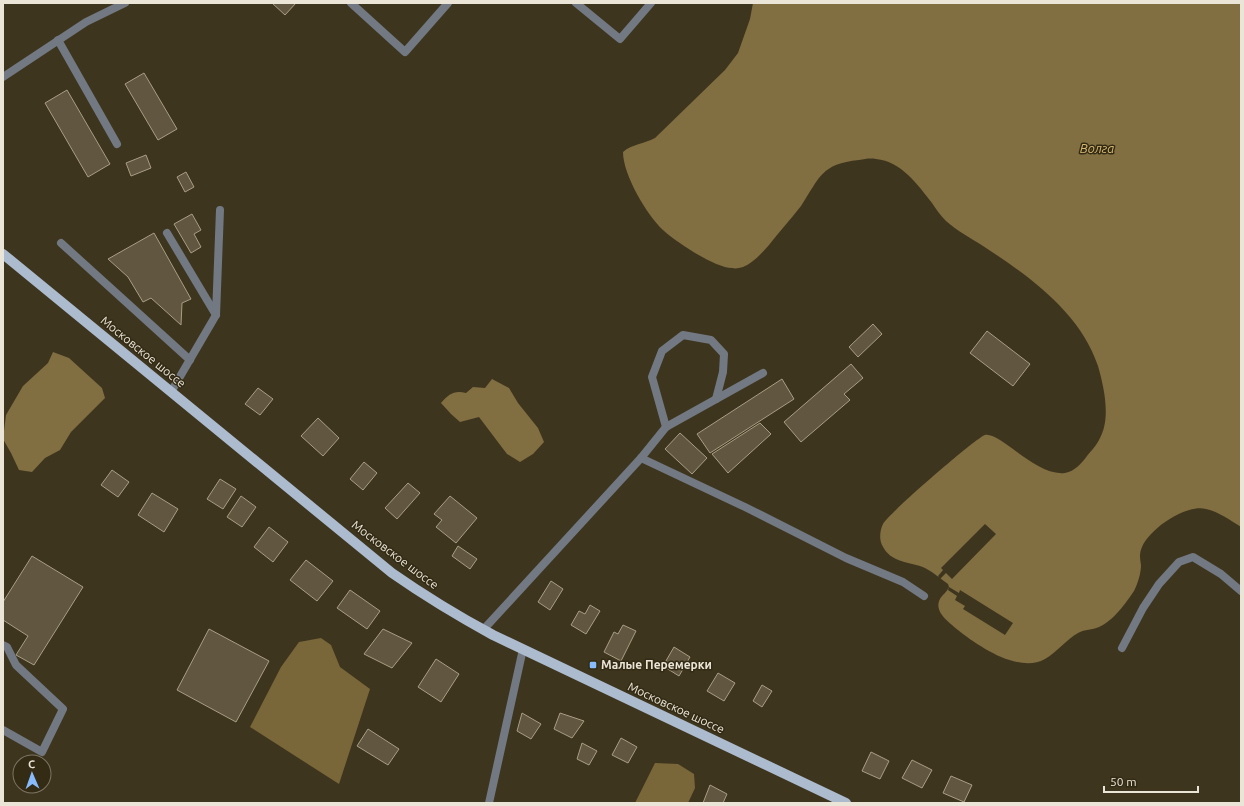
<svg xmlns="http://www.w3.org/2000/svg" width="1244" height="806" viewBox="0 0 1244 806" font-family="Ubuntu,sans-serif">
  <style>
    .forest { fill: #79673a }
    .water { fill: #816f42 }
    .pier { fill: #3e351f }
    .building { fill: #615740; stroke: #a99e85 }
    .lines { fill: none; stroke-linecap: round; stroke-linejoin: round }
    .service { stroke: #727982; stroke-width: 8 }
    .primary { stroke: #acbbce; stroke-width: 10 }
    .poi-dot { fill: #87bbfc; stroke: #342b15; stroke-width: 1.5 }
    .labels { text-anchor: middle; stroke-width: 3; stroke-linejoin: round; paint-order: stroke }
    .street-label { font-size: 12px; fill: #ebe5d8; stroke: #342b15 }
    .poi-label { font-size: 12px; font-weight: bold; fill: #ebe5d8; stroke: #342b15; text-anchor: start }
    .water-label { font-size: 13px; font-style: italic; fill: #d8ba73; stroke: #342b15 }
  </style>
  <rect width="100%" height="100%" fill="#3e351f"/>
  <g class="forest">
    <path d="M 321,638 L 331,645 L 340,667 L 370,689 L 339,784 L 250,727 L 281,667 L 299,642 Z"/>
    <path d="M 655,763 L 678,764 L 694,774 L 695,788 L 688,803 L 635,803 Z"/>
  </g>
  <g class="water">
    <path d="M 753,3 L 1241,3 L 1241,527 C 1230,520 1219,512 1206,509 C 1185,504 1150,529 1142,547 C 1139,554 1140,558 1141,565 C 1141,573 1138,583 1134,591 C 1126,603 1113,621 1099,627 C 1092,630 1085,629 1078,633 C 1066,640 1057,652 1045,659 C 1019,674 978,646 958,630 C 950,623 933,612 940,599 C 942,595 947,592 949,587 L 948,584 C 941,579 933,572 925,568 C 910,561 891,564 882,545 C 879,539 880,530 883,524 C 888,514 977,437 985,435 C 1001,432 1036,477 1065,473 C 1075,471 1081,464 1087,456 C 1091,451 1097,445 1100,438 C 1111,418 1104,387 1098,366 C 1080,312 1029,276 983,246 C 971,238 957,231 946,221 C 941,216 936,209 932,203 C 918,185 901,161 876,159 C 870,158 865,159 859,160 C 821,164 820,177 801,206 C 791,219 779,232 769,245 C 762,253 753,263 743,267 C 739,268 736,269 732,268 C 715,268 676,242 663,230 C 647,215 623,175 623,152 C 632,144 644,144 655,138 L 725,70 L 738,53 L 750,19 Z"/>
    <path d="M 53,352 L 69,358 L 102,388 L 105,398 L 71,432 L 60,450 L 45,458 L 32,472 L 19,470 L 11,453 L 3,439 L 6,415 L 23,386 L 48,363 Z"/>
    <path d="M 492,379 L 509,388 L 518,403 L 538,428 L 544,442 L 533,454 L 520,462 L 507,454 L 479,417 L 460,422 L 451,414 L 441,403 C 449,394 454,390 466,393 L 473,387 L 485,388 Z"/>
  </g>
  <g class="pier">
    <path d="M 985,524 L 996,534 L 952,579 L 946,573 L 940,579 L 938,576 L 943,570 L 941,568 Z"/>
    <path d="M 949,587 L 959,593 L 960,590 L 1013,623 L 1005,635 L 963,609 L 965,606 L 955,600 L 957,596 L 948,590 Z"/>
  </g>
  <g class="building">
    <path d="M 272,3 L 296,3 L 285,15 Z"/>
    <path d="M 144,73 L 177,129 L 158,140 L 125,84 Z"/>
    <path d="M 67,90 L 110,164 L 88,177 L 45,103 Z"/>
    <path d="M 146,155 L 151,168 L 131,176 L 126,163 Z"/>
    <path d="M 186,172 L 194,187 L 185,192 L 177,177 Z"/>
    <path d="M 192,214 L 201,230 L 194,234 L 201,247 L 191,253 L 174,224 Z"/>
    <path d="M 154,233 L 191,299 L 182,303 L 181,325 L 151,298 L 143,302 L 128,277 L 108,259 Z"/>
    <path d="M 873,324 L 882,334 L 858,357 L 849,347 Z"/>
    <path d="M 987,331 L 1030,364 L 1013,386 L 970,353 Z"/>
    <path d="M 851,364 L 863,378 L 844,394 L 850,400 L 801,442 L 784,422 Z"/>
    <path d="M 782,379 L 794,399 L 710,453 L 697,434 Z"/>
    <path d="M 258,388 L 273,399 L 260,415 L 245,404 Z"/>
    <path d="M 318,418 L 339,438 L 323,456 L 301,436 Z"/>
    <path d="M 760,423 L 771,434 L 728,473 L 712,454 Z"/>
    <path d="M 680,433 L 707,458 L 692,474 L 665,449 Z"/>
    <path d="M 364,462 L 377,473 L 363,490 L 350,479 Z"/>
    <path d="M 112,470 L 129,482 L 118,497 L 101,485 Z"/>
    <path d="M 220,479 L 236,489 L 223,509 L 207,499 Z"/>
    <path d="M 408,483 L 420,493 L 397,519 L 385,508 Z"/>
    <path d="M 152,493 L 178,509 L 164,532 L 138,515 Z"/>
    <path d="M 241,496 L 256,507 L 242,527 L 227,517 Z"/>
    <path d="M 450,496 L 477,518 L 456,543 L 436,527 L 442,520 L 434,514 Z"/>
    <path d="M 269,527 L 288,542 L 273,562 L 254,547 Z"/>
    <path d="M 458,546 L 477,559 L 470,569 L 452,556 Z"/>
    <path d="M 32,556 L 83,587 L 34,665 L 16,655 L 28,636 L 3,620 L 3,602 Z"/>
    <path d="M 306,560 L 333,581 L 317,601 L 290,580 Z"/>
    <path d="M 551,581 L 563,589 L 550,610 L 538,602 Z"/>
    <path d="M 350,590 L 380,611 L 367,629 L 337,608 Z"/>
    <path d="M 590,605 L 600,611 L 586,634 L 571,625 L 579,611 L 585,614 Z"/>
    <path d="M 623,625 L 636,631 L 621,661 L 604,652 L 614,632 L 618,634 Z"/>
    <path d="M 209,629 L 269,661 L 236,722 L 177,690 Z"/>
    <path d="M 383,629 L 412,643 L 392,668 L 364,654 Z"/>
    <path d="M 674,647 L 690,657 L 679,676 L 663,666 Z"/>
    <path d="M 436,659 L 459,674 L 441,702 L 418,687 Z"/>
    <path d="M 718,673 L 735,683 L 724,701 L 707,691 Z"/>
    <path d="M 762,685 L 772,691 L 762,707 L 753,701 Z"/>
    <path d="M 522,713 L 541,724 L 531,739 L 517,731 Z"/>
    <path d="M 560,713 L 584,721 L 572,738 L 554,729 Z"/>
    <path d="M 368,729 L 399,749 L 388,765 L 357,746 Z"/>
    <path d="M 621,738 L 637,747 L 628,763 L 612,755 Z"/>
    <path d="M 582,743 L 597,751 L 589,765 L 577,759 Z"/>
    <path d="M 871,752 L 889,761 L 880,779 L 862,771 Z"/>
    <path d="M 912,760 L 932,770 L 922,788 L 902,778 Z"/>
    <path d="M 951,776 L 972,785 L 964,802 L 943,793 Z"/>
    <path d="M 710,785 L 727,794 L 723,803 L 703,803 Z"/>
  </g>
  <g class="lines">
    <g class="service">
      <path d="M 351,3 L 405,52 L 448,3"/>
      <path d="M 576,3 L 620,39 L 651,3"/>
      <path d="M 58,40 L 117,144"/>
      <path d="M 3,77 L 86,22 L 125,3"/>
      <path d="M 167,233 L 216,315"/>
      <path d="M 61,243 L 190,360"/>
      <path d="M 171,392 L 216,315 L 220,210"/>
      <path d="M 666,427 L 652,377 L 662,351 L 683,335 L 711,340 L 724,354 L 723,372 L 716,399"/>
      <path d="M 641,458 L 745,507 L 846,558 L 903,582 L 924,596"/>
      <path d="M 483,630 L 641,458 L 666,427 L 763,373"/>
      <path d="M 3,645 L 7,647 L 16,665 L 63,709 L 42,752 L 3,730"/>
      <path d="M 1122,648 L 1143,608 L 1159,584 L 1179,562 L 1193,557 L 1221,574 L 1241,591"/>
      <path d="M 489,803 L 523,649"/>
    </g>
    <path class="primary" d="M 3,254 L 392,573 C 425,596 458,616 493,635 L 846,803"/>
  </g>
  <rect class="poi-dot" x="589" y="661" width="8" height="8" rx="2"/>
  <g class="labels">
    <g class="street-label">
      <text transform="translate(143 352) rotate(39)" y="4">Московское шоссе</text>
      <text transform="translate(395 555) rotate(37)" y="4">Московское шоссе</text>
      <text transform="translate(676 708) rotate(25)" y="4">Московское шоссе</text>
    </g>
    <g class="poi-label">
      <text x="601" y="669">Малые Перемерки</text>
    </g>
    <g class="water-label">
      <text x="1097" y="153">Волга</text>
    </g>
  </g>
  <rect width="1244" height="806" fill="none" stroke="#ebe5d8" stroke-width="8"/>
  <g transform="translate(32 774) rotate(358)"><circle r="19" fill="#342b15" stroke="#7d7563"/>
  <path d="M0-3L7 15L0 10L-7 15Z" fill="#87bbfc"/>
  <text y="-6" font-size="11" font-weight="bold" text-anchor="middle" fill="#ebe5d8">С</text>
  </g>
  <path d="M1104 786v6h94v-6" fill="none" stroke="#ebe5d8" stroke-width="2"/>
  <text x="1110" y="786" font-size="12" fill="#ebe5d8" stroke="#342b15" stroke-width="3" paint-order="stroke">50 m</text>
</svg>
